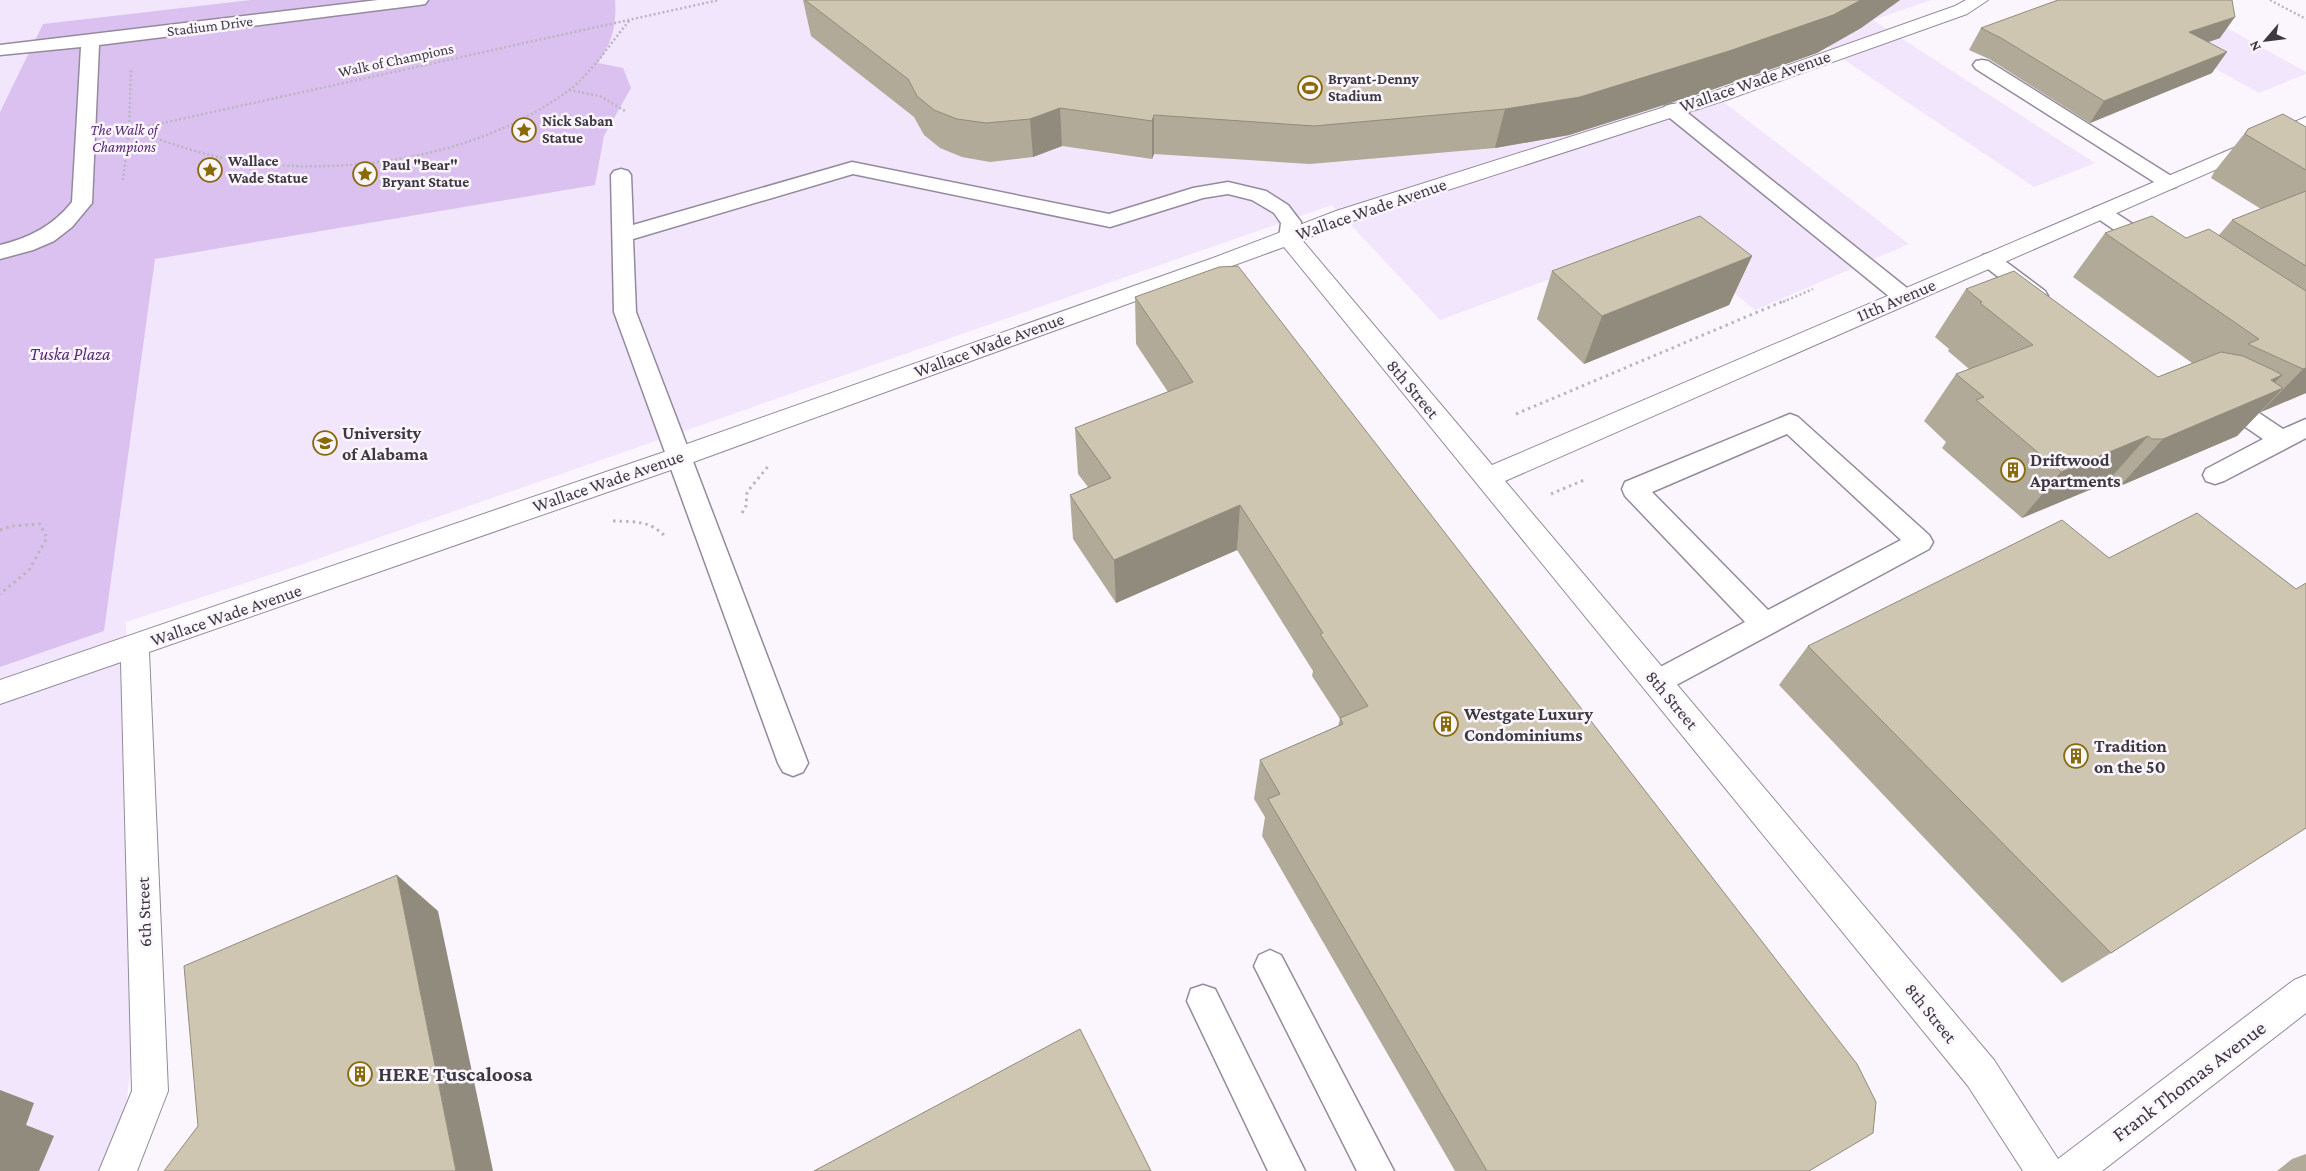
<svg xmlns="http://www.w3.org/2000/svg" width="2306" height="1171" viewBox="0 0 2306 1171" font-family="'Crimson Pro',serif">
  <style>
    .built { fill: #f2e6fc }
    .green { fill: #dbc1f0 }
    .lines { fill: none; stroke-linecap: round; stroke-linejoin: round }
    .lane-casing { stroke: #948a9d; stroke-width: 3 }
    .street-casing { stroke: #948a9d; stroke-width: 2 }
    .path-far1 { stroke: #bbb6be; stroke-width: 2.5; stroke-dasharray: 2 2.5; stroke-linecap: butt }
    .path { stroke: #bbb6be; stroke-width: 3; stroke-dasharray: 2.5 4; stroke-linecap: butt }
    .lane { fill: #fff; fill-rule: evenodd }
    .street { fill: #fff; fill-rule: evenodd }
    .wall { fill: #b1aa98 }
    .shaded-wall { fill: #908b7c }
    .building { fill: #cec6b1; stroke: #908b7c }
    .labels { text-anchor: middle; stroke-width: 5; stroke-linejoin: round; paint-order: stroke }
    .far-street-label { font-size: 15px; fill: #3d3840; stroke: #fbf6fe }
    .far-poi-label { font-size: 15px; font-weight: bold; fill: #3d3840; stroke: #fbf6fe; text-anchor: start }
    .far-park-label { font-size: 15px; font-style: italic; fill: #572974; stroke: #fbf6fe }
    .street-label { font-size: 18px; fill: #3d3840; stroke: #fbf6fe }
    .park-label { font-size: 18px; font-style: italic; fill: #572974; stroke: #fbf6fe }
    .poi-label { font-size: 18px; font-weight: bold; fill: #3d3840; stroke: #fbf6fe; text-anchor: start }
    .near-poi-label { font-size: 21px; font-weight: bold; fill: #3d3840; stroke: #fbf6fe; text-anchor: start }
    .near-street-label { font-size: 21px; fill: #3d3840; stroke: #fbf6fe }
  </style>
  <rect width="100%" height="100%" fill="#fbf6fe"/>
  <g class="built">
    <path d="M 0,0 L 1931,0 L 1873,20 L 2095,163 L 2034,187 L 1840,57 L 1817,39 L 1696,81 L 1909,244 L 1755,310 L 1665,236 L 1440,320 L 1332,205 L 300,565 L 126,622 L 133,1049 L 123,1129 L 104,1171 L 0,1171 Z"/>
    <path d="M 2091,0 L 2177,0 L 2306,72 L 2306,74 L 2259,93 Z"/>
  </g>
  <path class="green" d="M 251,0 L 615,0 C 617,25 612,43 598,63 L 623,68 L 631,88 L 604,136 L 595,185 L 155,259 L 104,631 L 0,667 L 0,112 L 43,24 Z"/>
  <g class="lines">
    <g class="lane-casing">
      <g id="lane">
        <path d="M 378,0 L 428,0 L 425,4 L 419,5 L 99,45 L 92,203 L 72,227 L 54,241 L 33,250 L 0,259 L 0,245 C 29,238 53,226 72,202 L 81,47 L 0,55 L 0,45 Z"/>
        <path d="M 1982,60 L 1988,61 L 2176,179 L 2179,183 L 2176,187 L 2169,189 L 2162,187 L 1976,69 L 1973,65 L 1976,61 Z"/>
        <path d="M 1672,104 L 1679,106 L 1912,292 L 1915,297 L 1912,302 L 1904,304 L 1896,302 L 1665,114 L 1663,110 L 1665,106 Z"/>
        <path d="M 852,162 L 1109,214 L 1193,188 L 1228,182 L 1266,191 L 1288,205 L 1301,222 L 1299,238 L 1296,243 L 1289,245 L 1282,243 L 1279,238 L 1281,223 L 1274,213 L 1252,200 L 1228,194 L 1203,198 L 1110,227 L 853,174 L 633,239 L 636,312 L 808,763 L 803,772 L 793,776 L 783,772 L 778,763 L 614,312 L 611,175 L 614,171 L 621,169 L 628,171 L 631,175 L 633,225 Z"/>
        <path d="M 2101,206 L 2108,208 L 2159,241 L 2162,246 L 2159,251 L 2152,253 L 2145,251 L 2094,216 L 2091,212 L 2094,208 Z"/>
        <path d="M 1990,253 L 1997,255 L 2045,291 L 2048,296 L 2045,301 L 2037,303 L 2029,301 L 1983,265 L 1979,260 L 1983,255 Z"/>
        <path d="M 2224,393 L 2232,395 L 2283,429 L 2306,419 L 2306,438 L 2224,481 L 2215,484 L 2206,481 L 2203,475 L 2206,469 L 2263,439 L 2216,407 L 2212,401 L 2216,395 Z"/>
        <path d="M 1790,414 L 1798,417 L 1929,535 L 1933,542 L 1929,549 L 1667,690 L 1657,694 L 1647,690 L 1643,682 L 1647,674 L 1745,622 L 1625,496 L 1622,489 L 1625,482 ZM 1787,434 L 1901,540 L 1768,610 L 1652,492 Z"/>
        <path d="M 1270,950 L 1281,955 L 1394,1171 L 1357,1171 L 1254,966 L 1259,955 Z"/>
        <path d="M 1203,985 L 1215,989 L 1305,1171 L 1268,1171 L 1187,1001 L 1191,989 Z"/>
      </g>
    </g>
    <g class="street-casing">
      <path id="street" d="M 1966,0 L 1988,0 L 1967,14 L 1729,99 L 1352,221 L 1302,240 L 1492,465 L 2306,117 L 2306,130 L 1505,481 L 1994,1060 L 2058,1159 L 2294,980 L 2306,975 L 2306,1013 L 2102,1171 L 2023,1171 L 1968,1086 L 1284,247 L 688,464 L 149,652 L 168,1091 L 137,1171 L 99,1171 L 132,1091 L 121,662 L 0,704 L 0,680 L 670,450 L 1213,258 L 1336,211 L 1715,91 L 1955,6 Z"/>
    </g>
    <g class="path-far1">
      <path d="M 2270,0 L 2306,19"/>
      <path d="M 569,90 L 600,96 L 625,111"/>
      <path d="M 130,130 C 168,142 206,157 246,162 C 353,176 479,156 568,91 C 593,72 610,43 630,20"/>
      <path d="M 122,132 L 719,0"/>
      <path d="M 123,180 L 129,130 L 131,70"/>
      <path d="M 1783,302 L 1813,289"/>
    </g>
    <g class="path">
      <path d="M 1516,414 L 1786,300"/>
      <path d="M 1551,494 L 1584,480"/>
      <path d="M 742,513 L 746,506 L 747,492 L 770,464"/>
      <path d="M 613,521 C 636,522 649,520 666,537"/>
      <path d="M 0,530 L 12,526 L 40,524 L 47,538 L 29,570 L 0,594"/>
    </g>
    <use href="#lane" class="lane"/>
    <use href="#street" class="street"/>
  </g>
  <g class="wall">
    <path d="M 803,0 L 1900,0 L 1861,28 L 1817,53 L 1714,89 L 1569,135 L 1495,148 L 1310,164 L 1154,154 L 1152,159 L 1062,146 L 1033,157 L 990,162 L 962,157 L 940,148 L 924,135 L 914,117 L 811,36 Z"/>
    <path d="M 1981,28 L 2220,38 L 2209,42 L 2212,73 L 2090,123 L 1989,59 L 1969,50 Z"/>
    <path d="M 2306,127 L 2306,393 L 2261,412 L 2260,412 L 2237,436 L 2120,486 L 2110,486 L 2106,483 L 2022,518 L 1942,448 L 1946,442 L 1924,421 L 1956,374 L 1969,369 L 1948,351 L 1949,349 L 1935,337 L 1966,289 L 2158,377 L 2192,363 L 2073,277 L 2105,233 L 2186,238 L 2219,235 L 2232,220 L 2261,209 L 2211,178 L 2214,172 L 2248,129 Z"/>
    <path d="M 1752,256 L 1729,305 L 1584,364 L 1537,319 L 1552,271 Z"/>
    <path d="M 1135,297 L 1809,1171 L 1455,1171 L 1262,836 L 1265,817 L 1254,799 L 1260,760 L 1338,726 L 1340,719 L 1312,676 L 1313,671 L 1237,550 L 1116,603 L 1073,539 L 1070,495 L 1088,487 L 1078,474 L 1075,428 L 1168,392 L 1136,344 Z"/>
    <path d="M 2109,558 L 2296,589 L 2111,953 L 2062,983 L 1779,685 L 1808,646 Z"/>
    <path d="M 2306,1154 L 2306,1171 L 2277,1171 L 2292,1159 Z"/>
  </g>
  <g class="shaded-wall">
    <path d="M 1861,0 L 1900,0 L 1861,28 L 1817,53 L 1714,89 L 1569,135 L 1495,148 L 1505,109 Z"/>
    <path d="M 2235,17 L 2220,38 L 2174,53 L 2189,32 Z"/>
    <path d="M 2227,52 L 2212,73 L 2090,123 L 2104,101 Z"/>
    <path d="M 1060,108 L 1062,146 L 1033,157 L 1030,119 Z"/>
    <path d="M 1154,115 L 1154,154 L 1152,159 L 1152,121 Z"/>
    <path d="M 1752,256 L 1729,305 L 1584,364 L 1602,316 Z"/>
    <path d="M 2306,360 L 2306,393 L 2261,412 L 2303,369 Z"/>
    <path d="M 2282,375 L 2260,398 L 2283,388 L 2237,436 L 2120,486 L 2163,439 L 2271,380 Z"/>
    <path d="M 2148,436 L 2106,483 L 2022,518 L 2061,472 Z"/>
    <path d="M 1240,505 L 1237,550 L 1116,603 L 1114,560 Z"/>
    <path d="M 397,875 L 438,911 L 493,1171 L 456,1171 Z"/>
    <path d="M 0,1090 L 34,1103 L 26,1125 L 54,1136 L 39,1171 L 0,1171 Z"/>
  </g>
  <g class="building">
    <path d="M 805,0 L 1861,0 L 1833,15 L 1729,51 L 1580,97 L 1505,109 L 1314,126 L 1154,115 L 1152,121 L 1060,108 L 1030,119 L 986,123 L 957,119 L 934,110 L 917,96 L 908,79 Z"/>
    <path d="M 2058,0 L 2232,0 L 2235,17 L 2189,32 L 2227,52 L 2104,101 L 2001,38 L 1981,28 Z"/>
    <path d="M 2283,114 L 2306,127 L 2306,170 L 2245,134 L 2248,129 Z"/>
    <path d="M 2306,191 L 2306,266 L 2232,220 Z"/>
    <path d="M 1700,216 L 1752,256 L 1602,316 L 1552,271 Z"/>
    <path d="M 2152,216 L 2186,238 L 2209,229 L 2306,291 L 2306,368 L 2303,369 L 2248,344 L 2259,339 L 2105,233 Z"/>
    <path d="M 1238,266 L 1857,1064 L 1876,1102 L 1873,1133 L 1809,1171 L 1487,1171 L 1268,799 L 1280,794 L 1260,760 L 1343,724 L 1340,718 L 1368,706 L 1320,634 L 1323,633 L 1240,505 L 1114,560 L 1070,495 L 1111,478 L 1075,428 L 1193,382 L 1135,297 L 1219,267 Z"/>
    <path d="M 2014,271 L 2158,377 L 2221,352 L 2243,356 L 2273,370 L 2282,375 L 2271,380 L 2283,388 L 2163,439 L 2152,439 L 2148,436 L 2061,472 L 1976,400 L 1984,397 L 1956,374 L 2033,345 L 1980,303 L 1982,302 L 1966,289 Z"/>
    <path d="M 2197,513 L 2296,589 L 2306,583 L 2306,828 L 2111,953 L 1808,646 L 2062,520 L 2109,558 Z"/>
    <path d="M 397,875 L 456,1171 L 164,1171 L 198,1126 L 184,966 Z"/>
    <path d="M 1080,1029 L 1151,1171 L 814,1171 Z"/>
  </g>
  <defs>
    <g id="stadium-ring" transform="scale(1.25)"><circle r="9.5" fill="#fbf6fe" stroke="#886a08" stroke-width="1.5"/><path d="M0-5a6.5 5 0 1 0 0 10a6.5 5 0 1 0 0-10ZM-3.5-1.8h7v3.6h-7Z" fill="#886a08"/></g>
    <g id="sight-ring" transform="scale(1.25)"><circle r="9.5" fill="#fbf6fe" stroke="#886a08" stroke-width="1.5"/><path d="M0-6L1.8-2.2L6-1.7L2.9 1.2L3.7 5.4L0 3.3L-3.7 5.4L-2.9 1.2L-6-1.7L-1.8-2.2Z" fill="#886a08"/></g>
    <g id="university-ring" transform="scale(1.25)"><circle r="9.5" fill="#fbf6fe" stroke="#886a08" stroke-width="1.5"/><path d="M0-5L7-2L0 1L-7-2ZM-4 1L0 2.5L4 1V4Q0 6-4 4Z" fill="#886a08"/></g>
    <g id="building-ring" transform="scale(1.25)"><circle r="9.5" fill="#fbf6fe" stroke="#886a08" stroke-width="1.5"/><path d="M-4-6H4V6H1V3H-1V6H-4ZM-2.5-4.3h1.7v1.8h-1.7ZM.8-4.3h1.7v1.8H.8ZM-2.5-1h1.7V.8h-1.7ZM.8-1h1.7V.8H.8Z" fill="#886a08"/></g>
  </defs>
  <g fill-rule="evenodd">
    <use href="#stadium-ring" x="1310" y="88"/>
    <use href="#sight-ring" x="524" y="130"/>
    <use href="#sight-ring" x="210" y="170"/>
    <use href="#sight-ring" x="365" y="174"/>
    <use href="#university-ring" x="325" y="443"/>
    <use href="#building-ring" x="2013" y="470"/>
    <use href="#building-ring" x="1446" y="724"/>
    <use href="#building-ring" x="2076" y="756"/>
    <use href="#building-ring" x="360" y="1074"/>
  </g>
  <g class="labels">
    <g class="far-street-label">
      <text transform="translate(210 26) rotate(-7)" y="5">Stadium Drive</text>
      <text transform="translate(396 60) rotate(-12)" y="5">Walk of Champions</text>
    </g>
    <g class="far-poi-label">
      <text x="1328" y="84">Bryant-Denny<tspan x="1328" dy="17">Stadium</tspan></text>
      <text x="542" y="126">Nick Saban<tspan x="542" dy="17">Statue</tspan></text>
      <text x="228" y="166">Wallace<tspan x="228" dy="17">Wade Statue</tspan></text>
      <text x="382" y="170">Paul "Bear"<tspan x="382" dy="17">Bryant Statue</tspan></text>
    </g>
    <g class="far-park-label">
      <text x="124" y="135">The Walk of<tspan x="124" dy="17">Champions</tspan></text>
    </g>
    <g class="street-label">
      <text transform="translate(1755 81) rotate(-19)" y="6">Wallace Wade Avenue</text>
      <text transform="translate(1371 209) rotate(-19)" y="6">Wallace Wade Avenue</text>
      <text transform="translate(1896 300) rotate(-23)" y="6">11th Avenue</text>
      <text transform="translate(989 345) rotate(-20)" y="6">Wallace Wade Avenue</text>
      <text transform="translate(1413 389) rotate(50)" y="6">8th Street</text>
      <text transform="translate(608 481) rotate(-19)" y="6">Wallace Wade Avenue</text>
      <text transform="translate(226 615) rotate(-19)" y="6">Wallace Wade Avenue</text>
      <text transform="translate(1672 700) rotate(50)" y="6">8th Street</text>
      <text transform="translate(144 912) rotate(-92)" y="6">6th Street</text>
      <text transform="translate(1931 1013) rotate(51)" y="6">8th Street</text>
    </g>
    <g class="park-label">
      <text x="70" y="360">Tuska Plaza</text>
    </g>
    <g class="poi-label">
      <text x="342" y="439">University<tspan x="342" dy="21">of Alabama</tspan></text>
      <text x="2030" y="466">Driftwood<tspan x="2030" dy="21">Apartments</tspan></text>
      <text x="1464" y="720">Westgate Luxury<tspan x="1464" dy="21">Condominiums</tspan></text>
      <text x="2094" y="752">Tradition<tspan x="2094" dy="21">on the 50</tspan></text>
    </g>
    <g class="near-poi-label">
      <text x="378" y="1081">HERE Tuscaloosa</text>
    </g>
    <g class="near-street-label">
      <text transform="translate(2189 1081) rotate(-37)" y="7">Frank Thomas Avenue</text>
    </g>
  </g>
  <g transform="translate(2266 40) rotate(242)" stroke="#fbf6fe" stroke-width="4" paint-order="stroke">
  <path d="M0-4L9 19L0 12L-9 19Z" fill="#3d3840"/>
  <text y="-8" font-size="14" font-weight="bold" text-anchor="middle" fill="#3d3840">N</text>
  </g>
</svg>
